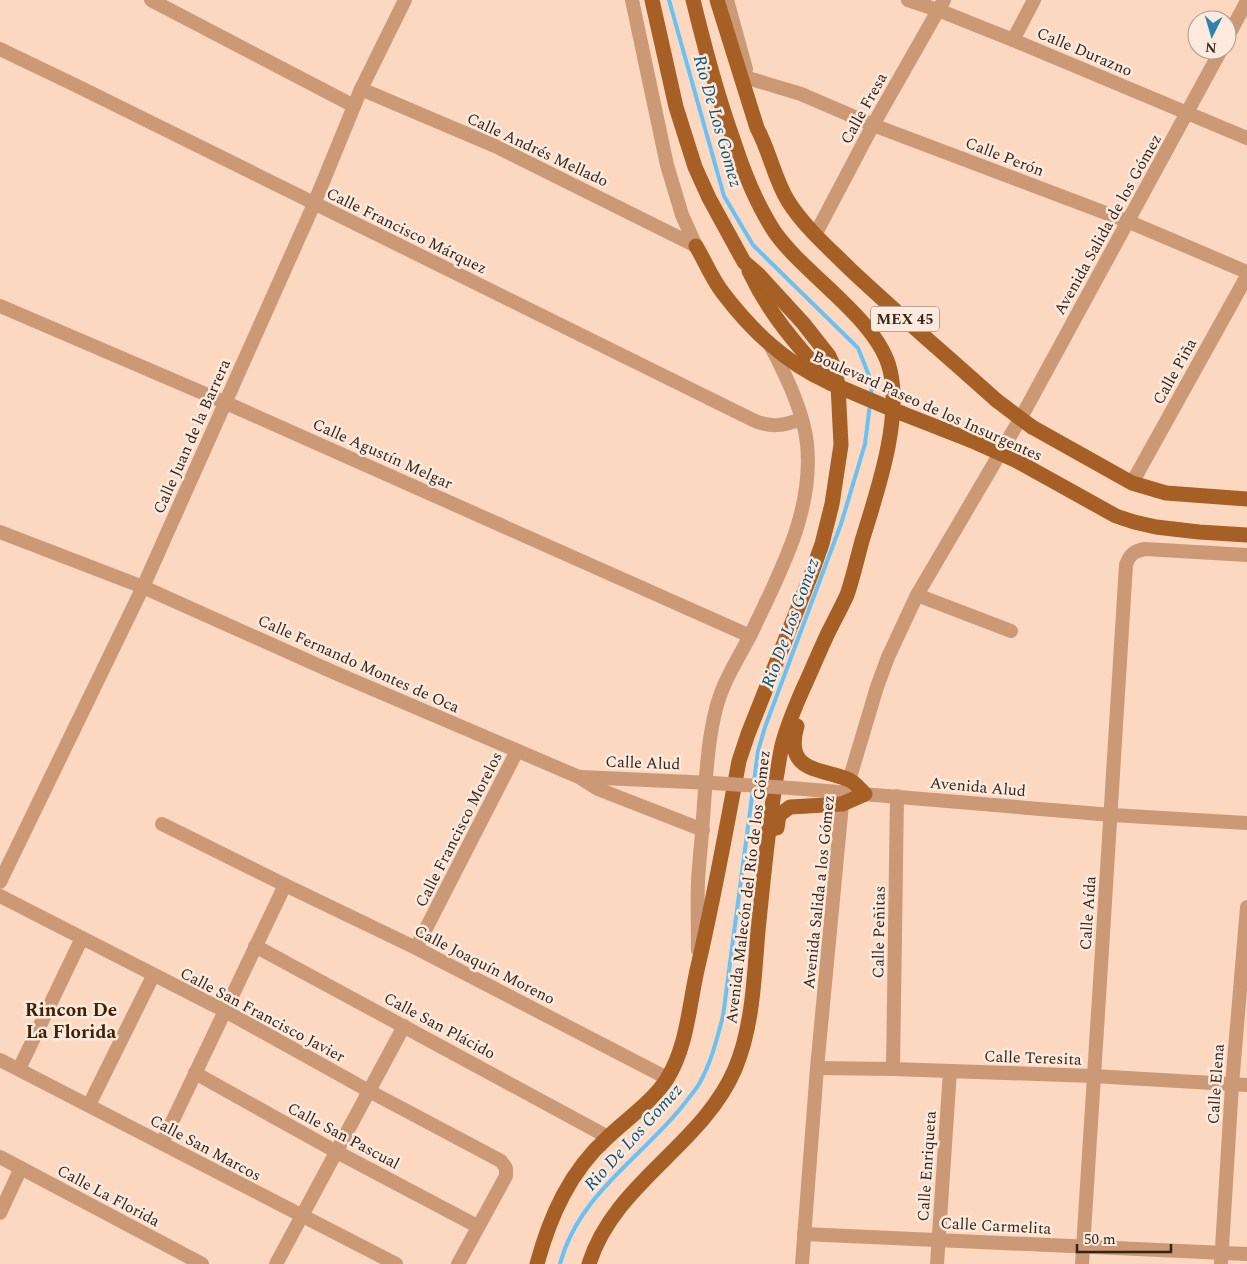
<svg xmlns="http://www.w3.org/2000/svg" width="1247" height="1264" viewBox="0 0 1247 1264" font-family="Spectral,serif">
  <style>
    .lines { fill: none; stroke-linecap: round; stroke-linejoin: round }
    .stream { stroke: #69c1f4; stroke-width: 4 }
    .minor { stroke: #cb9976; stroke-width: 14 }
    .major { stroke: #a65f24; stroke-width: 15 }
    .minor-bridge { stroke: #cb9976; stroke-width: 14 }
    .major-bridge { stroke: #a65f24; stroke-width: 15 }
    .labels { text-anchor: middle; stroke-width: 5; stroke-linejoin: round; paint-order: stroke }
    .shield { fill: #fceade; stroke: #716054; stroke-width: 1 }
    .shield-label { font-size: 15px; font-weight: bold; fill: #352519 }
    .street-label { font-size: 16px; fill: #352519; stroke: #fceade }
    .water-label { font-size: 18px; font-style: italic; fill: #075173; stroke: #fceade }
    .quarter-label { font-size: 19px; font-weight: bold; fill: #412004; stroke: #fceade }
  </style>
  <rect width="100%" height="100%" fill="#fcd8c1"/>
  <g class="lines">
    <g class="stream">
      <path d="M 669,0 L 724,196 L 753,245 L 858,348 L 872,383 L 871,397"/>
      <path d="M 560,1264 C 578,1194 643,1157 685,1103 C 689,1097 695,1091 699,1084 C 711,1063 717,1039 723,1016 L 758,751 L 765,727 L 841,524 L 865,444 L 870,404"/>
    </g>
    <g class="minor">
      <path d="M 151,0 L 354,106"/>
      <path d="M 632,0 L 667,165 L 682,215 L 696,246"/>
      <path d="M 727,0 L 746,69"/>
      <path d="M 908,0 L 938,10 L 1013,40 L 1247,138"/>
      <path d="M 1227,38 L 1247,1"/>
      <path d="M 1013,40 L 1034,0"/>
      <path d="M 0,49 L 75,85 L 753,420 C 770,428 784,426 801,419"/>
      <path d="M 748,78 L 801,94 L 873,125 L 1127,221 L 1247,272"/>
      <path d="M 361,89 L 495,146 L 696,246"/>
      <path d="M 815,235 L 873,125 L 944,0"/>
      <path d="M 0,306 L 224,402 L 750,636"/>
      <path d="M 1132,483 L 1247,276"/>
      <path d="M 0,532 L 143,587 L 333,672 L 579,777 L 598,789 L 703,830"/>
      <path d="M 917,595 L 1011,631"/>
      <path d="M 581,777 L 712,783"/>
      <path d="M 791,788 L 1112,815 L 1247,823"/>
      <path d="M 162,824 L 285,885 L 416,948 L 667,1078"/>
      <path d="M 0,882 L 143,587 L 314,204 L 361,89 L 405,0"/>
      <path d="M 0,896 L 225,1011 L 369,1091 L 501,1161 L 506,1168 L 506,1176 L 458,1264"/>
      <path d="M 255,946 L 608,1137"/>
      <path d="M 416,948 L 517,751"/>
      <path d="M 698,950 C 698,928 697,905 698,882 C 699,861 702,839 703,818 C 706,781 707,741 717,705 C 724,680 739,657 751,634 C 779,574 814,512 807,444 C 804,412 785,373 770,345"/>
      <path d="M 0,1060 L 396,1264"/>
      <path d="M 817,1068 L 893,1069 L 1093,1076 L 1247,1085"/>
      <path d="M 19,1069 L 82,938"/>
      <path d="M 893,1069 L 897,796"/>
      <path d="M 195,1073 L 335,1151 L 477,1226"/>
      <path d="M 89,1105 L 153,976"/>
      <path d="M 162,1143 L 285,885"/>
      <path d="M 0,1157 L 202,1264"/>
      <path d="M 0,1213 L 21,1168"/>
      <path d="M 804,1234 L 1247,1254"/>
      <path d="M 276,1264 L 404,1026"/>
      <path d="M 802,1264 L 817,1068 L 842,804 L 877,687 L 888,657 L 917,595 L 1023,414 L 1221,50"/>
      <path d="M 937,1264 L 950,1071"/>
      <path d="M 1082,1264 C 1096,1031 1113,798 1126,565 C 1130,554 1134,551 1145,549 L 1247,555"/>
      <path d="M 1221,1264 L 1232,1085 L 1247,907"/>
    </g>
    <g class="major">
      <path d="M 717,0 L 757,128 C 770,152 774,178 788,201 C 805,228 830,249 852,271 C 899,315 948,357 996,400"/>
      <path d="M 696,246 C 705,261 712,279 723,293 C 751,330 787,364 830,383"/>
      <path d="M 749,271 C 768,311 790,337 819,370 L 824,378"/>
      <path d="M 901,413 L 970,440"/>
      <path d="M 1032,427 L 1132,483 L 1166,493 L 1247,499"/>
      <path d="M 1017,461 L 1116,516 L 1134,522 L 1156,527 L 1199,532 L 1247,535"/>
      <path d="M 777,828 L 779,815 L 790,807 L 842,804 L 865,794 C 860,789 854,781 847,779 C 818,768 784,771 797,726"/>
      <path d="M 537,1264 C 550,1216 570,1171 608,1137 C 628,1118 652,1102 667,1079 C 688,1045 689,1003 698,966 C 714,898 726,830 739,761 L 748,734 L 811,575 L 822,544 L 832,504 L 841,445 L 838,385 L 834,367 L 829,356 L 803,323 L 759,275 L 744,262 L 709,198 L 695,167 L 676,107 L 652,0"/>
      <path d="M 589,1264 C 614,1183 702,1146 735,1069 C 753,1026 754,978 758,931 C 764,871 770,810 781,750 C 785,730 794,710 802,691 C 811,672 819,652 828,633 C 834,621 841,608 847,595 C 853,578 857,559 862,541 C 877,492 902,420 890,370 C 878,319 804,275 774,231 C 756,203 744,173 734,142 C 717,95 705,48 693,0"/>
    </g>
    <path class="minor-bridge" d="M 712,783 L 791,788"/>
    <g class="major-bridge">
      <path d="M 830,383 L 901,413"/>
      <path d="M 996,400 L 1032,427"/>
      <path d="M 970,440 L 1017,461"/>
    </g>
  </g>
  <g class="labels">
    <rect class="shield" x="871" y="306.5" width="68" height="25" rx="4"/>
    <g class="shield-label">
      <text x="905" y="324">MEX 45</text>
    </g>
    <g class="street-label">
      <text transform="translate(1085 51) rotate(23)" y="6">Calle Durazno</text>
      <text transform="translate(863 108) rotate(-61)" y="6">Calle Fresa</text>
      <text transform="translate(538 149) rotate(25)" y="6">Calle Andrés Mellado</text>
      <text transform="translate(1005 156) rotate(21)" y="6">Calle Perón</text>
      <text transform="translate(1107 224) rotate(-61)" y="6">Avenida Salida de los Gómez</text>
      <text transform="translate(407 230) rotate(26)" y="6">Calle Francisco Márquez</text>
      <text transform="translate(1174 371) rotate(-61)" y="6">Calle Piña</text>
      <text transform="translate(928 405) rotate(24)" y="6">Boulevard Paseo de los Insurgentes</text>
      <text transform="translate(191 436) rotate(-66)" y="6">Calle Juan de la Barrera</text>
      <text transform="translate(383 453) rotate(24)" y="6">Calle Agustín Melgar</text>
      <text transform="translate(359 663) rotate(24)" y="6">Calle Fernando Montes de Oca</text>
      <text transform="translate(643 762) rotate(2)" y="6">Calle Alud</text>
      <text transform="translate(978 786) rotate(5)" y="6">Avenida Alud</text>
      <text transform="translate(458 829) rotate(-63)" y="6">Calle Francisco Morelos</text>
      <text transform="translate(747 887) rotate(-83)" y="6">Avenida Malecón del Río de los Gómez</text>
      <text transform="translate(818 892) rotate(-84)" y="6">Avenida Salida a los Gómez</text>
      <text transform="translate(1087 913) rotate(-86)" y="6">Calle Aída</text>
      <text transform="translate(878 932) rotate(-89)" y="6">Calle Peñitas</text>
      <text transform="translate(485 964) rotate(27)" y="6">Calle Joaquín Moreno</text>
      <text transform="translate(263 1014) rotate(28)" y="6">Calle San Francisco Javier</text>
      <text transform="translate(440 1025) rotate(28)" y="6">Calle San Plácido</text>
      <text transform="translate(1033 1057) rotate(2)" y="6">Calle Teresita</text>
      <text transform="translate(1215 1084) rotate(-86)" y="6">Calle Elena</text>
      <text transform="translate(344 1135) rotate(28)" y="6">Calle San Pascual</text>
      <text transform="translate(206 1147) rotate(28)" y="6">Calle San Marcos</text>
      <text transform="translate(926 1166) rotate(-86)" y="6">Calle Enriqueta</text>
      <text transform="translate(109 1195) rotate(28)" y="6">Calle La Florida</text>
      <text transform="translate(996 1225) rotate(3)" y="6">Calle Carmelita</text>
    </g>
    <g class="water-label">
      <text transform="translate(718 121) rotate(74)" y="6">Rio De Los Gomez</text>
      <text transform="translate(790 623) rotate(-70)" y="6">Rio De Los Gomez</text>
      <text transform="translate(633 1137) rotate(-48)" y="6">Rio De Los Gomez</text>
    </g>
    <g class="quarter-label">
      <text x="71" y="1016">Rincon De<tspan x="71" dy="22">La Florida</tspan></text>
    </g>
  </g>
  <g transform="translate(1212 35) rotate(185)"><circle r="24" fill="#fceade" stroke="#ac9b8f"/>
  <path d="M0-4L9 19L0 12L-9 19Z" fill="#2a83b1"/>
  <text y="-8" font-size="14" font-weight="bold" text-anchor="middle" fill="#352519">N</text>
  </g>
  <path d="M1077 1244v8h94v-8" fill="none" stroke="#352519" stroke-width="2.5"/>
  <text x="1084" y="1244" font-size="15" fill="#352519" stroke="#fceade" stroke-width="4" paint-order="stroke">50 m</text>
</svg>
